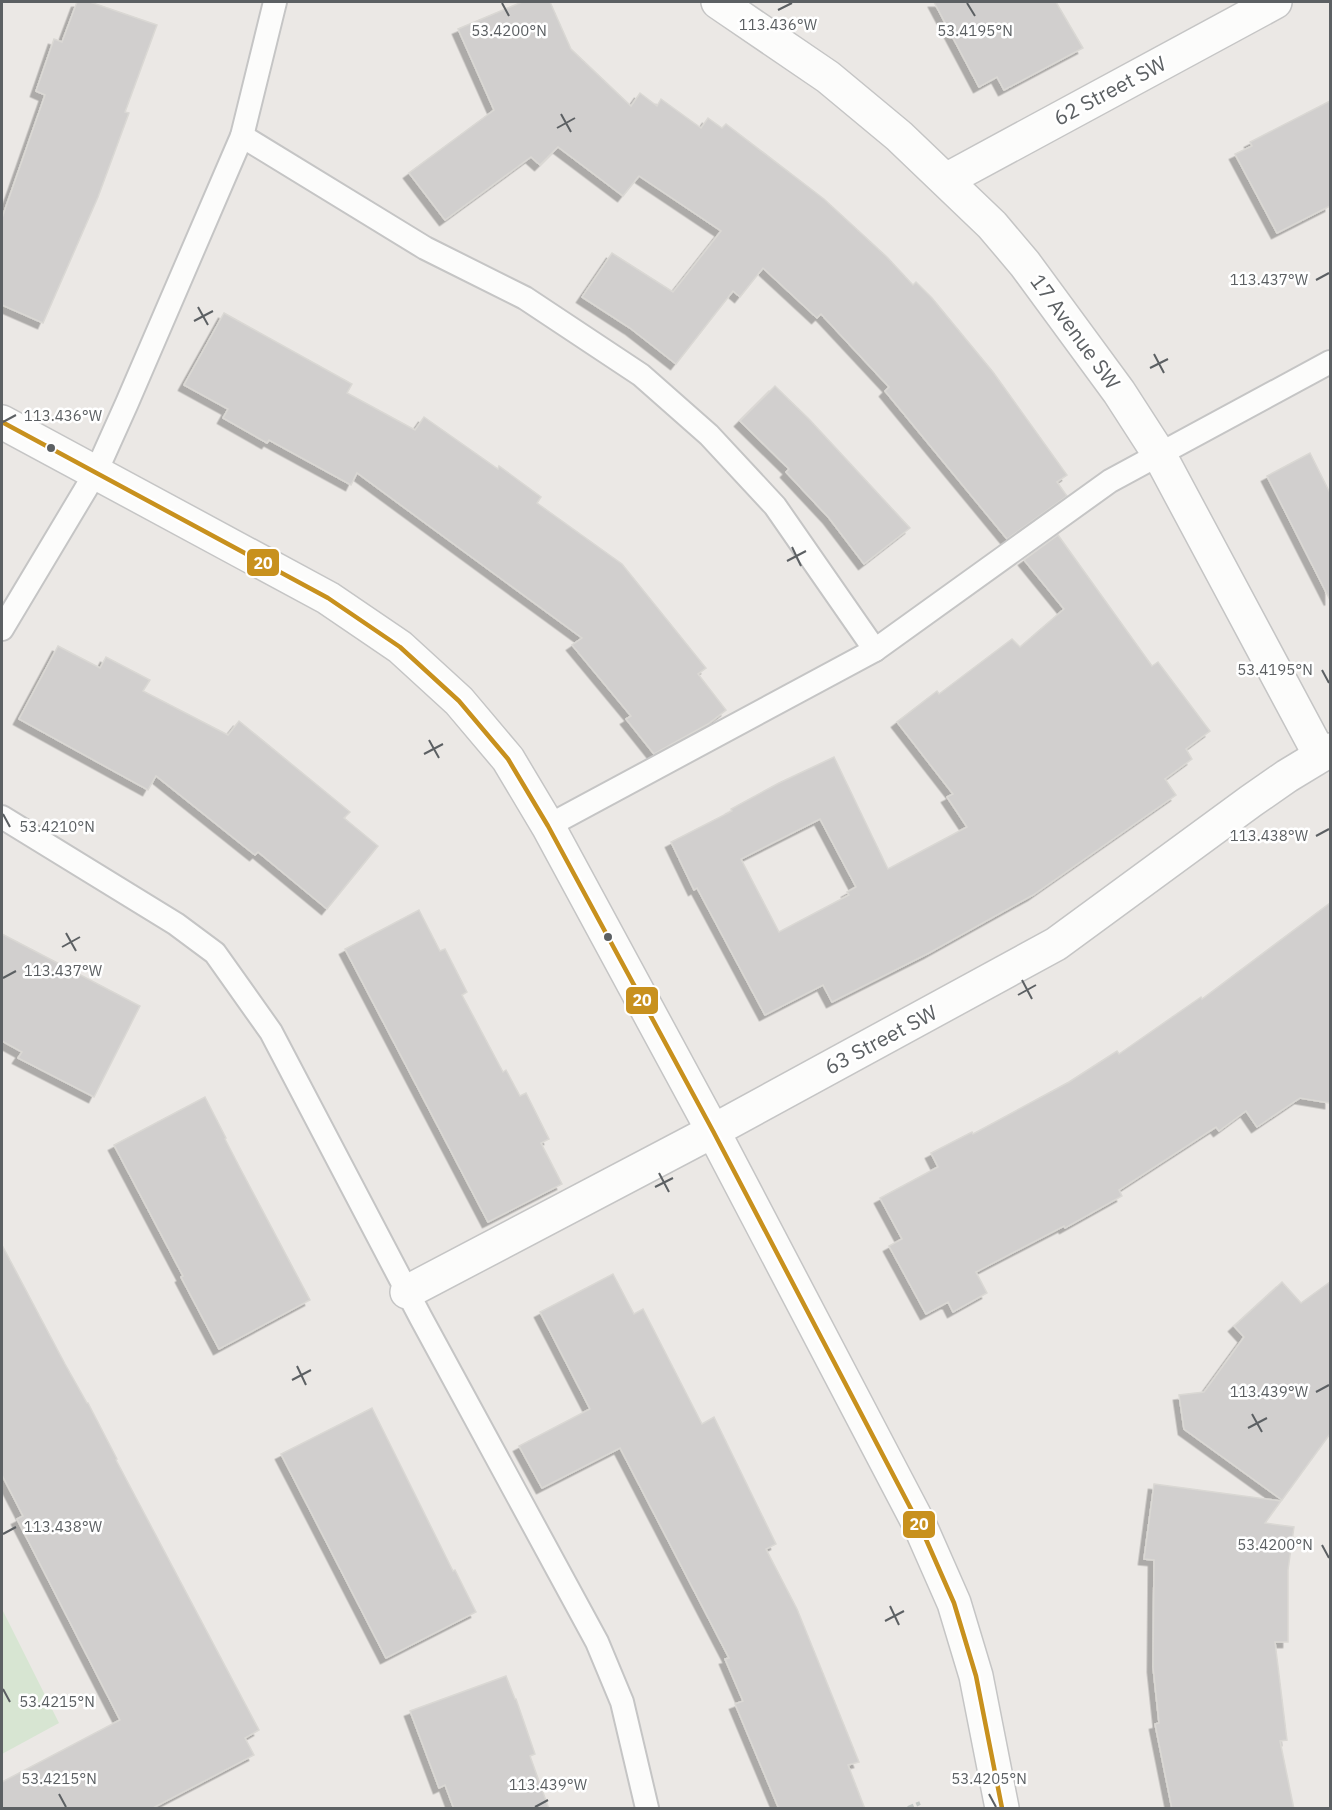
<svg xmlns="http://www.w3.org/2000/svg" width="1332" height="1810" viewBox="0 0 1332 1810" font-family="'IBM Plex Sans',sans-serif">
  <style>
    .green { fill: #d7e5d2 }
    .building { fill: #d1cfce; stroke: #dad8d4; stroke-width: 1.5; fill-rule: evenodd; filter: url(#shadow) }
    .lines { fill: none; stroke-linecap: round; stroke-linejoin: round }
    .lane-casing { stroke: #c5c5c5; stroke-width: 26 }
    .street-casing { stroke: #c5c5c5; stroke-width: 36 }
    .secondary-casing { stroke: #c5c5c5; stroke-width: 36 }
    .path { stroke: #c4c9c6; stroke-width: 4; stroke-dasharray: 6 3; stroke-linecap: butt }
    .lane { stroke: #fcfcfb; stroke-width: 22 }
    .street { stroke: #fcfcfb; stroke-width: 33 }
    .secondary { stroke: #fcfcfb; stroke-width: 33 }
    .bus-1-casing { stroke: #fff; stroke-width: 9 }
    .bus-1 { stroke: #c8911e; stroke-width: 4.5 }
    .ticks { fill: none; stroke: #5c6063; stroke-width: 2 }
    .bus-dot { fill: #5c6063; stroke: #fff; stroke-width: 2 }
    .labels { text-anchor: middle; stroke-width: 5; stroke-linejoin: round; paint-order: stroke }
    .street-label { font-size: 21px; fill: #5c6063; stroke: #fff }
    .ticks-label { font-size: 15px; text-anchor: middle; fill: #5c6063; stroke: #fff; stroke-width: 5; stroke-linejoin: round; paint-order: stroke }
    .line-badge { stroke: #fff; stroke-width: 2 }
    .badge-label { font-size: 16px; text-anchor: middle; font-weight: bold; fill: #fff }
  </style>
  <defs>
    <filter id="shadow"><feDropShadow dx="-5.5" dy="5.5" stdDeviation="0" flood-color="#0004"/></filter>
  </defs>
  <rect width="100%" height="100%" fill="#ebe8e5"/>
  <path class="green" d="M 2,1609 L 59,1723 L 2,1754 Z"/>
  <g class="building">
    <path d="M 77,2 L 90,2 L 157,25 L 125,112 L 129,113 L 98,197 L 43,323 L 2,305 L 2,218 L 45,95 L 36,91 L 54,39 L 62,42 Z"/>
    <path d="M 522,2 L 550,2 L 571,49 L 631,106 L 640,93 L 657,106 L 661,99 L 701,128 L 708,118 L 722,128 L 726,124 L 824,199 L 887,257 L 913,285 L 916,282 L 932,298 L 993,372 L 1067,475 L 1057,482 L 1067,496 L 1007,539 L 885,391 L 889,387 L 821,314 L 817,318 L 763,268 L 740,297 L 733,291 L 676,364 L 630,328 L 582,297 L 612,253 L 673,292 L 721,231 L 639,176 L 623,196 L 558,147 L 540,165 L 531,157 L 445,220 L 409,173 L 494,110 L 458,29 Z"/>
    <path d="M 934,2 L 1056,2 L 1083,48 L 1004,90 L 997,77 L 979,87 Z"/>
    <path d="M 1330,101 L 1330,206 L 1277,233 L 1235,154 L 1252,146 L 1250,142 Z"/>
    <path d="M 224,313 L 352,384 L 347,393 L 415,430 L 424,417 L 498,469 L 499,466 L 541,497 L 537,503 L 622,564 L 706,668 L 698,674 L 726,710 L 708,724 L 654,754 L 626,719 L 631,716 L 572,645 L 582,638 L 357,473 L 351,485 L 269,440 L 267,443 L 223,418 L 228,409 L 184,385 Z"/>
    <path d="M 775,386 L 809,419 L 910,528 L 864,564 L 829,518 L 786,472 L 789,469 L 740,421 Z"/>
    <path d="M 1310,453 L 1330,493 L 1330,600 L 1267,476 Z"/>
    <path d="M 1058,535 L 1152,666 L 1158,662 L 1210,731 L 1186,749 L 1192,759 L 1165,779 L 1176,795 L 1033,895 L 929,953 L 832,1002 L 823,985 L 765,1015 L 697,888 L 694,890 L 671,842 L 732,811 L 731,809 L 779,783 L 834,757 L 888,869 L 967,827 L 947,797 L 953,794 L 897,722 L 937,691 L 939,694 L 1012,639 L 1020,647 L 1064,609 L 1024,560 ZM 820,819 L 856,887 L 847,892 L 849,895 L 779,932 L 741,859 Z"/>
    <path d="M 58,646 L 100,668 L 106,657 L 150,680 L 143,691 L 228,735 L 239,721 L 350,812 L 344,818 L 378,846 L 327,909 L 258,852 L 255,855 L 156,776 L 148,790 L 19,719 Z"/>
    <path d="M 1330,903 L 1330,1103 L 1300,1098 L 1257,1127 L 1246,1111 L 1219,1131 L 1216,1127 L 1119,1190 L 1122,1196 L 1065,1228 L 1064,1226 L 976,1272 L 987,1293 L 953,1312 L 948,1302 L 926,1314 L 889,1246 L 902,1239 L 880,1198 L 938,1167 L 931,1153 L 972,1132 L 973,1134 L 1069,1082 L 1117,1051 L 1119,1054 L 1201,997 L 1202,999 Z"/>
    <path d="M 419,910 L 440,951 L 445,949 L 467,992 L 462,995 L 503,1072 L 506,1070 L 520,1096 L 526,1093 L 549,1139 L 541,1143 L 562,1184 L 488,1222 L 345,949 Z"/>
    <path d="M 2,934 L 140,1006 L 94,1097 L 18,1058 L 22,1052 L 2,1041 Z"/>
    <path d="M 205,1097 L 226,1138 L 225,1139 L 240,1168 L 310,1300 L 219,1349 L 181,1277 L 183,1276 L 114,1145 Z"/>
    <path d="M 2,1245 L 65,1364 L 87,1403 L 88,1403 L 117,1459 L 116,1460 L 259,1730 L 245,1738 L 254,1755 L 151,1809 L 2,1809 L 2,1782 L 120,1720 L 17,1519 L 23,1516 L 2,1475 Z"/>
    <path d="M 613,1274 L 634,1314 L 643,1309 L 702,1424 L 714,1417 L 776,1544 L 766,1549 L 797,1609 L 859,1762 L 848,1765 L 865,1809 L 779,1809 L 735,1704 L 743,1701 L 725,1659 L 729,1658 L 620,1448 L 542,1488 L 519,1446 L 590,1409 L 540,1312 Z"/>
    <path d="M 1282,1282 L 1301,1303 L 1330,1282 L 1330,1434 L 1282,1500 L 1184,1429 L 1179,1395 L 1204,1392 L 1244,1337 L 1234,1326 Z"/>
    <path d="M 372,1408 L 453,1571 L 455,1570 L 476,1612 L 386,1658 L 281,1454 Z"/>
    <path d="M 1154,1484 L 1281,1501 L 1265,1523 L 1294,1527 L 1288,1570 L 1288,1642 L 1275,1642 L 1287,1740 L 1280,1741 L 1294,1809 L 1172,1809 L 1155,1724 L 1159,1723 L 1153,1667 L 1154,1560 L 1144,1559 Z"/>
    <path d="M 506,1676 L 515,1699 L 516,1699 L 535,1754 L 530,1756 L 549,1809 L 454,1809 L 445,1785 L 439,1788 L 410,1711 Z"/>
  </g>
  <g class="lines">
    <g class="lane-casing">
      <g id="lane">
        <path d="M 242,136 L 425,248 L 525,298 L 641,375 L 709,435 L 775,506 L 875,650"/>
        <path d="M 2,629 L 96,472 L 127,403 L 242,136 L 275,2"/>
        <path d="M 2,817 L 176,924 L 215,953 L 271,1032 L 421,1318 L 597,1642 L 622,1702 L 647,1808"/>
        <path d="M 548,826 L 875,650 L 1110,481 L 1330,362"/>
      </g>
    </g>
    <g class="street-casing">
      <g id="street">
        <path d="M 718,2 L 828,77 L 899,136 L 992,225 L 1025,264 L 1119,392 L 1159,454 L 1320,755"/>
        <path d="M 946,180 L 1275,2"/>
        <path d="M 407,1292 L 713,1131 L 1056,944 L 1251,801 L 1287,776 L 1330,750"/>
      </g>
    </g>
    <g class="secondary-casing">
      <path id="secondary" d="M 2,422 L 328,598 L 400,647 L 459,701 L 508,759 L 548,826 L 713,1131 L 921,1528 L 954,1603 L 976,1676 L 1002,1808"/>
    </g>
    <path class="path" d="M 908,1808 L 920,1803"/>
    <use href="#lane" class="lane"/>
    <use href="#street" class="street"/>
    <use href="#secondary" class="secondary"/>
    <g class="bus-1-casing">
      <path id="bus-1" d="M 2,422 L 328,598 L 400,647 L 459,701 L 508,759 L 548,826 L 713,1131 L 921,1528 L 954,1603 L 976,1676 L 1002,1808"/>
    </g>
    <use href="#bus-1" class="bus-1"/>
  </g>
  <path class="ticks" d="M 502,3 L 509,16M 967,3 L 975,16M 778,10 L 792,3M 561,114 L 571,132M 557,128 L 575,118M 1316,280 L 1329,273M 198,307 L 208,325M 194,321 L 213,311M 1154,354 L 1164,373M 1150,368 L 1168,359M 3,422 L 16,415M 792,547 L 801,566M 787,561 L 806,551M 1322,670 L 1329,683M 429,740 L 439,758M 424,754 L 443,744M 3,814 L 10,827M 1316,836 L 1329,829M 66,933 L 76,951M 62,947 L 80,937M 3,978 L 16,971M 1022,980 L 1032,999M 1018,995 L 1036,985M 659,1173 L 669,1192M 655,1187 L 673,1178M 297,1366 L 306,1385M 292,1380 L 311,1370M 1316,1392 L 1329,1385M 1252,1414 L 1262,1432M 1248,1428 L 1267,1418M 3,1534 L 16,1527M 1322,1545 L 1329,1558M 890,1606 L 899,1625M 885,1621 L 904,1611M 3,1689 L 10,1702M 59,1794 L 66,1807M 989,1794 L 996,1807M 535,1807 L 548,1800"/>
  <g class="bus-dot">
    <circle cx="51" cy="448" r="5"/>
    <circle cx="608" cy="937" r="5"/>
  </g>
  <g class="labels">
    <g class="street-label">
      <text transform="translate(1110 91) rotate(-28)" y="7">62 Street SW</text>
      <text transform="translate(1075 332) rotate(54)" y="7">17 Avenue SW</text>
      <text transform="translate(881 1040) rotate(-28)" y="7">63 Street SW</text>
    </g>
  </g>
  <g class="ticks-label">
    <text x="778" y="30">113.436°W</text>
    <text x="509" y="36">53.4200°N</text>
    <text x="975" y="36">53.4195°N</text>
    <text x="1269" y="285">113.437°W</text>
    <text x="63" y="421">113.436°W</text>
    <text x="1275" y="675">53.4195°N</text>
    <text x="57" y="832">53.4210°N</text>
    <text x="1269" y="841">113.438°W</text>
    <text x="63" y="976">113.437°W</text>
    <text x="1269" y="1397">113.439°W</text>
    <text x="63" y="1532">113.438°W</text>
    <text x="1275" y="1550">53.4200°N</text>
    <text x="57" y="1707">53.4215°N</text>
    <text x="59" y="1784">53.4215°N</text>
    <text x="989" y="1784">53.4205°N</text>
    <text x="548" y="1790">113.439°W</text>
  </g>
  <g class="line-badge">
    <rect x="246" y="548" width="34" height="29" rx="6" fill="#c8911e"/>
    <rect x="625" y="986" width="34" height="29" rx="6" fill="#c8911e"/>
    <rect x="902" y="1510" width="34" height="29" rx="6" fill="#c8911e"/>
  </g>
  <g class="badge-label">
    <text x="263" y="569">20</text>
    <text x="642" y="1006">20</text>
    <text x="919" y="1530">20</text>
  </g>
  <rect width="1332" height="1810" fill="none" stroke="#5c6063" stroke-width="6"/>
</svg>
